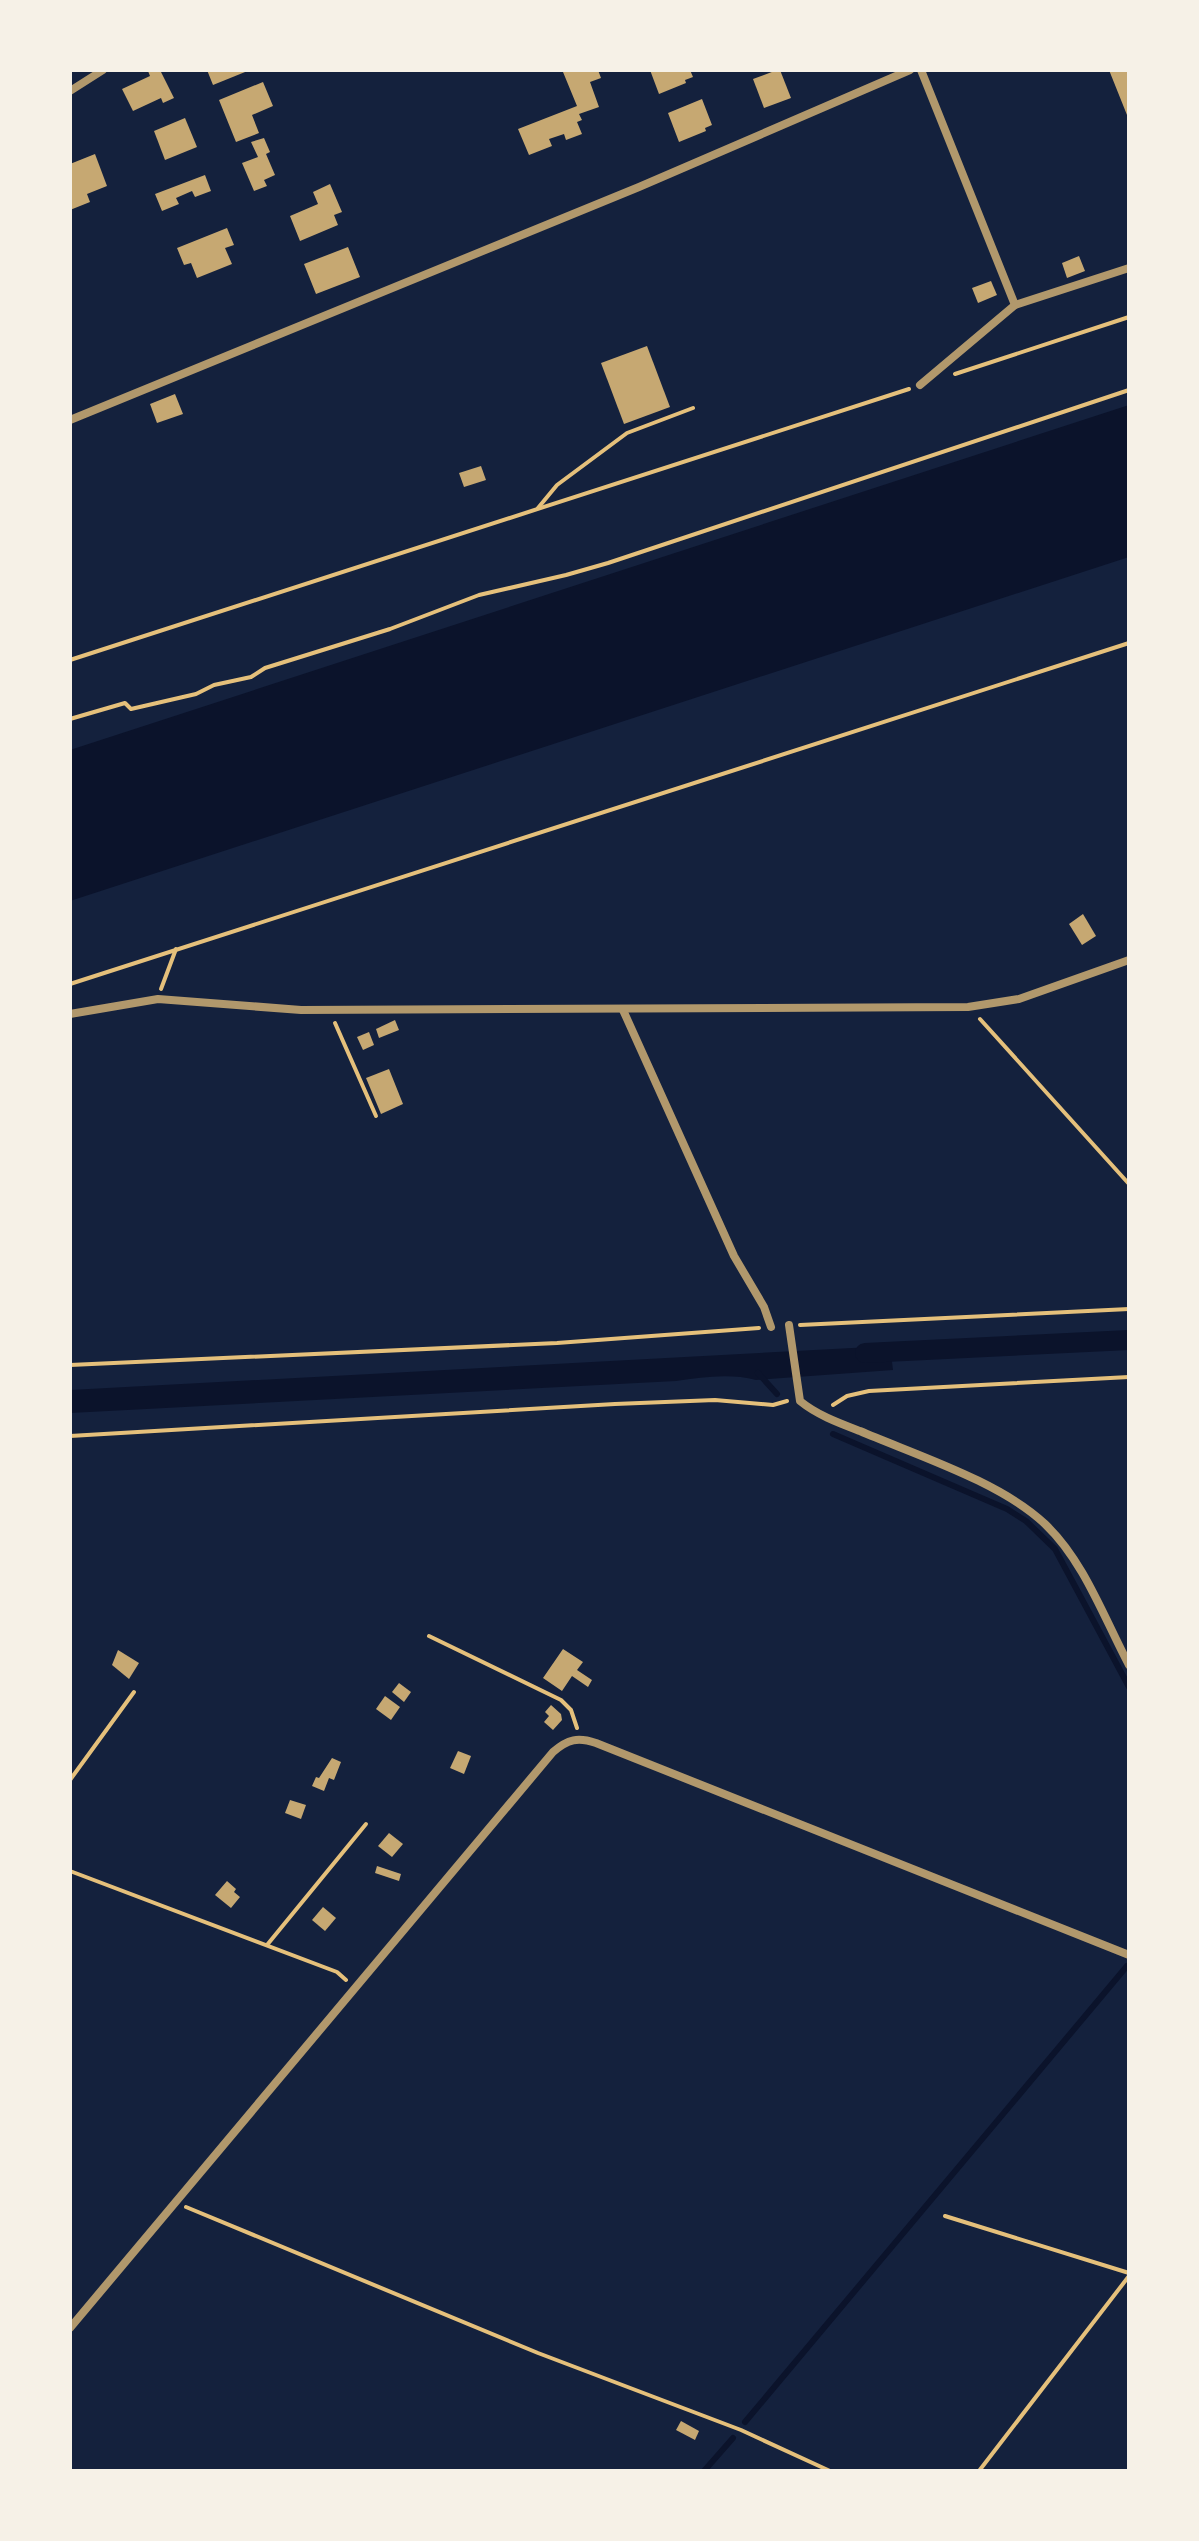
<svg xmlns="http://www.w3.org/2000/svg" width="1199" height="2541" viewBox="0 0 1199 2541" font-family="Cabin,sans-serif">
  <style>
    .water { fill: #0b132b }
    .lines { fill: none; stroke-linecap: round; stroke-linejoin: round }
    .stream { stroke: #0b132b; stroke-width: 6 }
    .canal { stroke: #0b132b; stroke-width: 20 }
    .building { fill: #c6a872 }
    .path { stroke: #e5c07b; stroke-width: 4 }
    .minor { stroke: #b1986c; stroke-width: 8 }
  </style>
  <rect width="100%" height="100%" fill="#14213d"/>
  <g class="water">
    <path d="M 1129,405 L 1129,557 L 70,901 L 70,750 Z"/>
    <path d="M 890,1346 L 893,1370 L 756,1380 C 730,1373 703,1377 676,1381 L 70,1413 L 70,1390 Z"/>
  </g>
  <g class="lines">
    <g class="stream">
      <path d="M 758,1373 L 777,1394"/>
      <path d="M 833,1434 L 1007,1509 L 1026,1521 L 1055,1549 L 1129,1687"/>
      <path d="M 745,2422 L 1127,1966"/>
      <path d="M 704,2471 L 733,2438"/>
    </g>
    <path class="canal" d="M 865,1353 L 1129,1340"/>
  </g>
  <g class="building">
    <path d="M 160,70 L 174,98 L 163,103 L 161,98 L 133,111 L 122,89 L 150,76 L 148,71 Z"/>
    <path d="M 207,70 L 250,70 L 213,85 Z"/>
    <path d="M 569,70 L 598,70 L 601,78 L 590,82 L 599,107 L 579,114 L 582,120 L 577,122 L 582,134 L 566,140 L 564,134 L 549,139 L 552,146 L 529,155 L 518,129 L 577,106 L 563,72 Z"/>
    <path d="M 650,70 L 690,70 L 693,77 L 685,80 L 686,83 L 659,94 Z"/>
    <path d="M 777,70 L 780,70 L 791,98 L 764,108 L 753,79 Z"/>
    <path d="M 1109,70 L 1129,70 L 1129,120 Z"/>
    <path d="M 263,82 L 273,106 L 252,115 L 259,133 L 236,142 L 219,100 Z"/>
    <path d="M 702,99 L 712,125 L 705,128 L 706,131 L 679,142 L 668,113 Z"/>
    <path d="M 185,118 L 197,147 L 165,160 L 154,131 Z"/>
    <path d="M 264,138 L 270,152 L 266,154 L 275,175 L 264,180 L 267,186 L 254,191 L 242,163 L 258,157 L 251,142 Z"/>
    <path d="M 95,154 L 107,186 L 87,194 L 90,202 L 70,210 L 70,164 Z"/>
    <path d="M 205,175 L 211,191 L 195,197 L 192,191 L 176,198 L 179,204 L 162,211 L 155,194 Z"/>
    <path d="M 330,184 L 342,212 L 334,215 L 338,225 L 300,241 L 290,216 L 318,204 L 313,192 Z"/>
    <path d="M 227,228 L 234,245 L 225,248 L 232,264 L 197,278 L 191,263 L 184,265 L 177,248 Z"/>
    <path d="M 348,247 L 360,277 L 316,294 L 304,264 Z"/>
    <path d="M 1079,256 L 1085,271 L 1067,278 L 1062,263 Z"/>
    <path d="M 991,281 L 997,295 L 978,303 L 972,288 Z"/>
    <path d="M 647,346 L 670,407 L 624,424 L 601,363 Z"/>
    <path d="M 175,394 L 183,414 L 157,423 L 150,404 Z"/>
    <path d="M 481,466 L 486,480 L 464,487 L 459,473 Z"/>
    <path d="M 1083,914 L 1096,936 L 1082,945 L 1069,924 Z"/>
    <path d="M 395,1020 L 399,1030 L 379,1038 L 376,1029 Z"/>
    <path d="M 369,1032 L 374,1045 L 363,1050 L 357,1037 Z"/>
    <path d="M 389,1069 L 403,1104 L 381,1114 L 366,1078 Z"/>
    <path d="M 563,1649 L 583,1662 L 577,1670 L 592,1680 L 588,1687 L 572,1676 L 562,1691 L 543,1678 Z"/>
    <path d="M 118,1650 L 139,1663 L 129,1679 L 112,1665 Z"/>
    <path d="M 399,1683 L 411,1692 L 404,1702 L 392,1692 Z"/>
    <path d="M 385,1696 L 400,1707 L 391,1720 L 376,1709 Z"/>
    <path d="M 551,1705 L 561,1714 L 562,1720 L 553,1730 L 544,1722 L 549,1716 L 545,1712 Z"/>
    <path d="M 458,1751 L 471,1756 L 464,1774 L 450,1768 Z"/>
    <path d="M 332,1758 L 341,1762 L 334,1780 L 329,1778 L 324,1791 L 312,1786 L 316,1777 L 319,1778 Z"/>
    <path d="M 290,1800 L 306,1805 L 301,1819 L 285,1813 Z"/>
    <path d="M 389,1833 L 403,1844 L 392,1857 L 378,1846 Z"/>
    <path d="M 377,1866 L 401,1874 L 399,1881 L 375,1873 Z"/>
    <path d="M 227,1881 L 236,1889 L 234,1892 L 240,1897 L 231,1908 L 215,1895 Z"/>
    <path d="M 323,1907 L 336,1918 L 325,1931 L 312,1920 Z"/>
    <path d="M 681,2421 L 699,2431 L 695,2440 L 676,2430 Z"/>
  </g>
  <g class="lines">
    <g class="path">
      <path d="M 955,374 L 1129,317"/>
      <path d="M 538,508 L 557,485 L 627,433 L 693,408"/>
      <path d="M 70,660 L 909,389"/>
      <path d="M 70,719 L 125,703 L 131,709 L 196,694 L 214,685 L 251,677 L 265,668 L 390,629 L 479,595 L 566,575 L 608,563 L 1129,390"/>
      <path d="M 70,984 L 1129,643"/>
      <path d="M 161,989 L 176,949"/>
      <path d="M 980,1019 L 1129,1184"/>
      <path d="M 335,1023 L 376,1116"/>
      <path d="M 800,1325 L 1129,1309"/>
      <path d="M 70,1365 L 557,1343 L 759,1328"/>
      <path d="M 833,1405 L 847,1396 L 869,1391 L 1129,1377"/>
      <path d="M 70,1436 L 615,1404 L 715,1400 L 773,1405 L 787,1401"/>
      <path d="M 429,1636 L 561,1700 L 571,1710 L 577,1728"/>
      <path d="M 70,1780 L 134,1692"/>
      <path d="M 70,1871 L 337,1972 L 346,1980"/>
      <path d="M 267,1945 L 366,1824"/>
      <path d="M 186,2207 L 538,2353 L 741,2430 L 830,2471"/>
      <path d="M 945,2216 L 1129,2273"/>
      <path d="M 979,2471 L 1129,2276"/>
    </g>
    <g class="minor">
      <path d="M 921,70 L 1015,305"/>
      <path d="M 70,91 L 103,70"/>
      <path d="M 920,385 L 1015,305 L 1129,268"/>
      <path d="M 70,420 L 639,187 L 910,70"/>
      <path d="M 623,1010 L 734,1256 L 764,1307 L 771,1327"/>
      <path d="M 70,1014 L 158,999 L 301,1010 L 968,1007 L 1019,999 L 1129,960"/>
      <path d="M 789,1325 L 800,1401 C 817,1415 839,1423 860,1431 C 916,1455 1001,1482 1045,1524 C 1084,1561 1104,1618 1129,1665"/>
      <path d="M 70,2328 L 553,1752 C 568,1739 578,1737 596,1743 L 1129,1955"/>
    </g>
  </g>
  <rect width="1199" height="2541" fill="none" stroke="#f6f1e7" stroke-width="144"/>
</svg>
